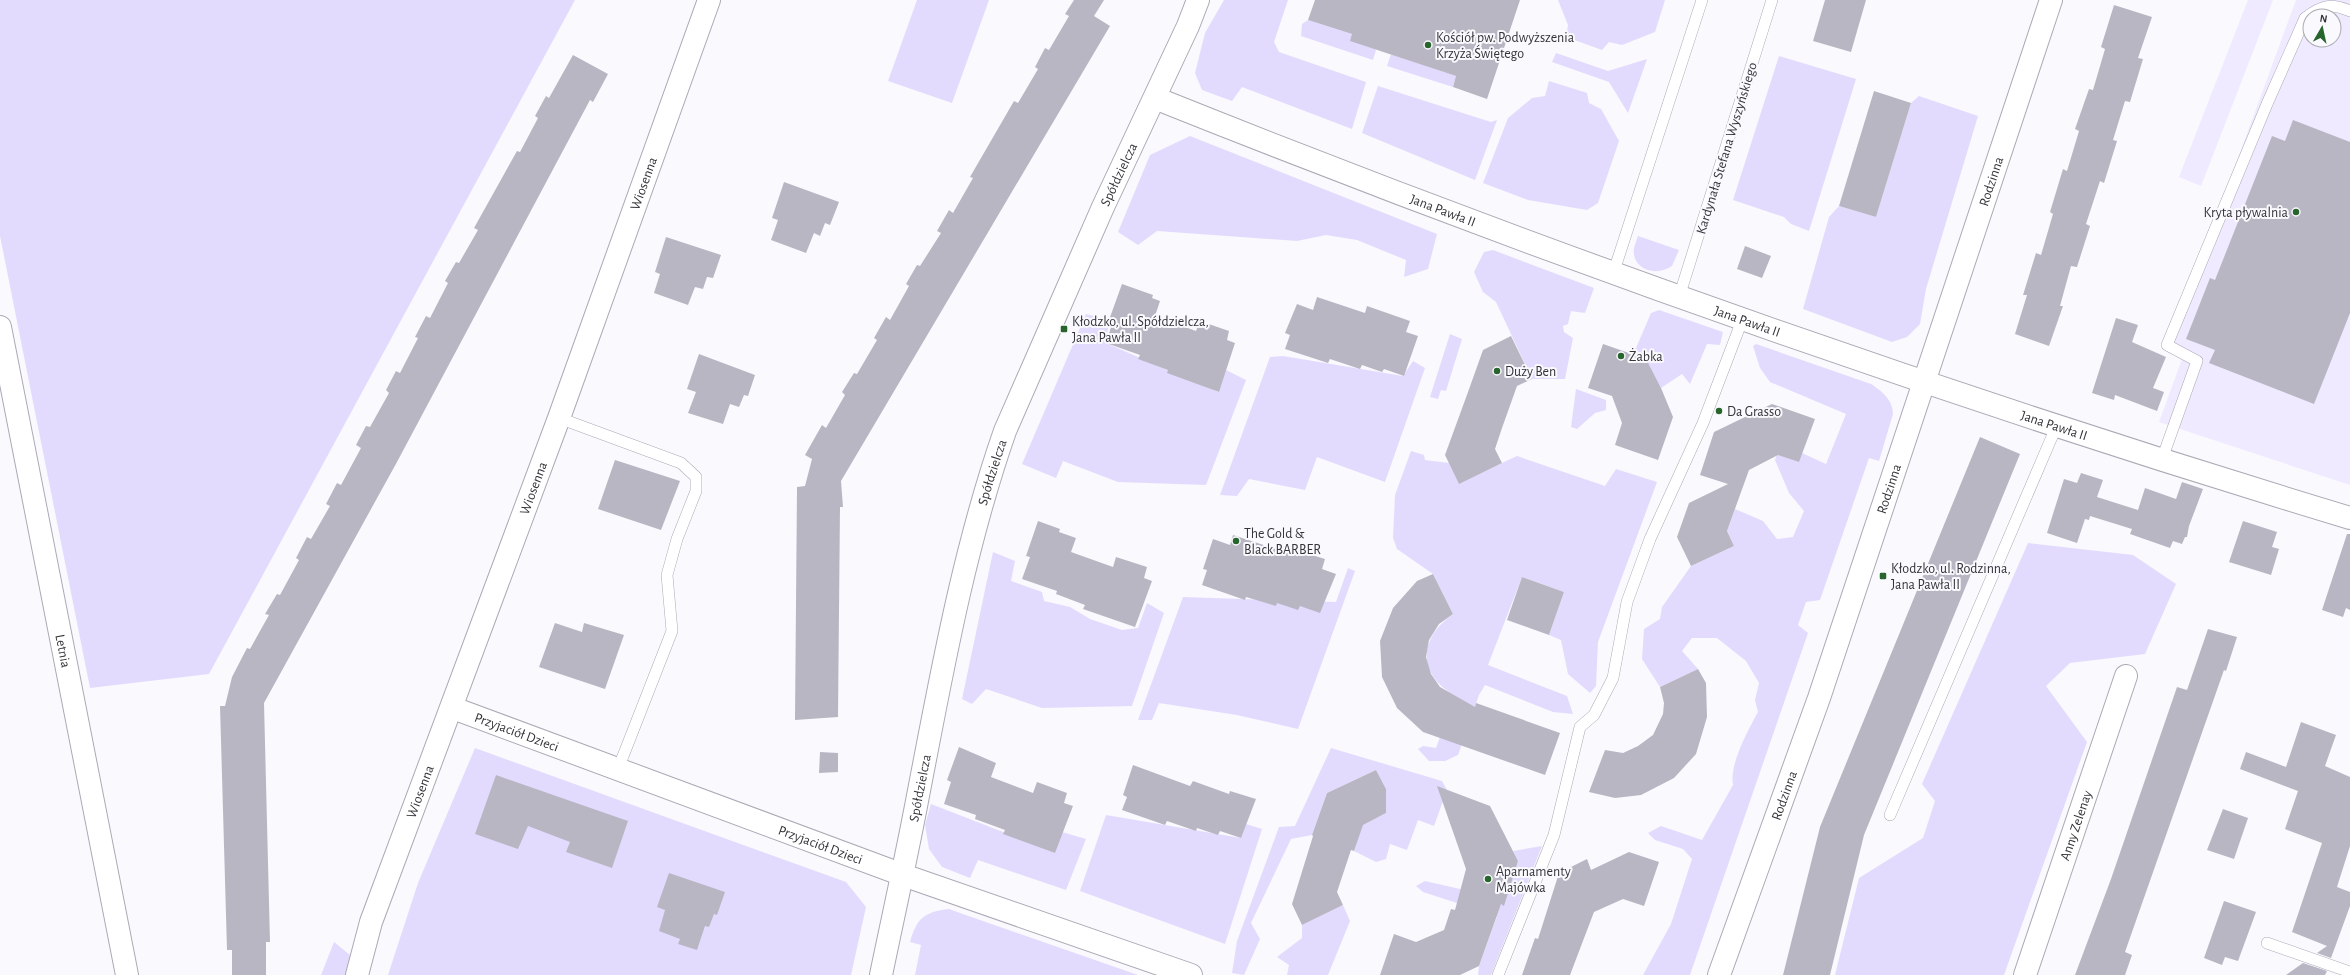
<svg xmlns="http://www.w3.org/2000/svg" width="2350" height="975" viewBox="0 0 2350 975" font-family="'Alegreya Sans',sans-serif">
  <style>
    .built { fill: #efeaff; fill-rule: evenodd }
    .green { fill: #e3dbfe }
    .building { fill: #b9b6c3 }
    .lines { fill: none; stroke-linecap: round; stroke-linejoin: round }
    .lane-casing { stroke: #aca9b5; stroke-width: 12 }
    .street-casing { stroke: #aca9b5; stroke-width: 24 }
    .secondary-casing { stroke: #aca9b5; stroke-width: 24 }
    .lane { stroke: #fff; stroke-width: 11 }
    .street { stroke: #fff; stroke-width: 22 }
    .secondary { stroke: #fff; stroke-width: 22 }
    .poi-dot { fill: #28652d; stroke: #faf9fe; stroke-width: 1.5 }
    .labels { text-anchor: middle; stroke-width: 4; stroke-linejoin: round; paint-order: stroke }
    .poi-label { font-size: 14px; fill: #353439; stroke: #faf9fe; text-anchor: start }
    .street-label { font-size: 14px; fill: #353439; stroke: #faf9fe }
  </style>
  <rect width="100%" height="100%" fill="#faf9fe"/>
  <g class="built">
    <path d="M 2248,0 L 2273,0 L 2201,186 L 2179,177 Z"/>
    <path d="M 2296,0 L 2350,0 L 2350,485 L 2159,422 L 2182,359 L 2167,352 ZM 2310,16 L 2334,16 L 2334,40 L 2310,40 Z"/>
  </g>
  <g class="green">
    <path d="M 0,0 L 575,0 L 209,674 L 90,688 L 0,236 Z"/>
    <path d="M 917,0 L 989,0 L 952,103 L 888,81 Z"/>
    <path d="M 1224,0 L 1288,0 L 1274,42 L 1279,52 L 1366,82 L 1352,129 L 1242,87 L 1232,101 L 1202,90 L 1195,73 L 1205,33 Z"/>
    <path d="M 1558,0 L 1665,0 L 1655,32 L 1622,45 L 1609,42 L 1602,50 L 1566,37 L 1568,25 Z"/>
    <path d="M 1308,20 L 1352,34 L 1376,50 L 1373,60 L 1301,36 L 1302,24 Z"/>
    <path d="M 1556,53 L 1608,71 L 1647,59 L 1628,113 L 1609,82 L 1552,62 Z"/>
    <path d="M 1391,54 L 1456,76 L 1453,87 L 1387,66 Z"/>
    <path d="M 1779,56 L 1856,79 L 1809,231 L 1791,224 L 1784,217 L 1733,200 Z"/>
    <path d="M 1549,81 L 1587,93 L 1589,103 L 1601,109 L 1619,141 L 1598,203 L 1587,210 L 1528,200 L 1483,183 L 1508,118 L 1532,98 L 1545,96 Z"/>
    <path d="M 1378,86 L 1491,122 L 1497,120 L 1475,180 L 1362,133 Z"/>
    <path d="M 1919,96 L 1978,116 L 1926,289 L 1920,324 L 1907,337 L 1892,342 L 1803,309 L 1829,217 L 1839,206 L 1876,217 L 1911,103 Z"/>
    <path d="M 1190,136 L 1437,234 L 1428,269 L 1404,277 L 1406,260 L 1357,240 L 1326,235 L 1297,241 L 1157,231 L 1138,245 L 1118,232 L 1150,155 Z"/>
    <path d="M 1638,236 L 1679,250 L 1672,266 C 1657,277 1631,270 1634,248 C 1635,244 1637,239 1638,236 Z"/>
    <path d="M 1493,250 L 1594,288 L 1585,313 L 1571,311 L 1568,324 L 1563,326 L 1564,332 L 1573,338 L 1565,379 L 1532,379 L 1496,302 L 1483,292 L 1474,272 L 1484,252 Z"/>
    <path d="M 1659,310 L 1723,332 L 1720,345 L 1707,344 L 1690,384 L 1682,374 L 1661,388 L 1646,360 L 1633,355 L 1651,313 Z"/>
    <path d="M 1086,314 L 1109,320 L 1106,343 L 1218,392 L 1226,370 L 1246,380 L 1206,485 L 1118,482 L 1063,461 L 1056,478 L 1022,464 Z"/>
    <path d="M 1450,334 L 1462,339 L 1446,391 L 1441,390 L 1438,399 L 1430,397 Z"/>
    <path d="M 1756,344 L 1871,384 C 1882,391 1893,400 1893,414 L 1879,461 L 1869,458 L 1820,600 L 1806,602 L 1798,625 L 1808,633 L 1690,975 L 1643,975 L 1671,924 L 1692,859 L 1683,849 L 1655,840 L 1648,833 L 1661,826 L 1702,840 L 1733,785 C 1729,765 1748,730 1758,712 L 1755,700 L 1759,683 L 1746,661 L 1717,638 L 1692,638 L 1682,651 L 1698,669 L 1660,687 L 1642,659 L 1644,629 L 1660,619 L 1662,607 L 1691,566 L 1734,546 L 1727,531 L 1735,509 L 1763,521 L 1777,539 L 1793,537 L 1804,511 L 1789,493 L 1775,460 L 1777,454 L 1802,453 L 1826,464 L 1846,414 L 1770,382 L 1760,368 L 1753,346 Z"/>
    <path d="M 1283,356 L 1403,376 L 1413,361 L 1425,368 L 1385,482 L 1317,457 L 1305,490 L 1249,479 L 1237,496 L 1220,495 L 1270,357 Z"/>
    <path d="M 1576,389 L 1606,400 L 1606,410 L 1595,413 L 1577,429 L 1571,427 Z"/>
    <path d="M 1411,451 L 1424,455 L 1425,460 L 1449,463 L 1459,483 L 1517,456 L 1605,486 L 1616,469 L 1657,482 L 1598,642 L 1596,686 L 1590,693 L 1568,674 L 1561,640 L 1549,635 L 1564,592 L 1522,577 L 1488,665 L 1567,696 L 1573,714 L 1553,712 L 1485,685 L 1479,695 L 1458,755 L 1445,761 L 1429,761 L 1418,749 L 1423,746 L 1436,748 L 1455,696 C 1417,674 1418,639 1453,614 L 1433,574 L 1397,549 L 1393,538 L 1395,495 Z"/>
    <path d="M 2028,543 L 2133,555 L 2176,584 L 2145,654 L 2070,663 L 2046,686 L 2087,742 L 2004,975 L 1835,975 L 1859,878 L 1923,838 L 1935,801 L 1922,784 Z"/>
    <path d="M 993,552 L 1015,561 L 1011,581 L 1042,592 L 1044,601 L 1070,607 L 1090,619 L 1122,630 L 1138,628 L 1147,603 L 1164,613 L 1132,706 L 1042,708 L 986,689 L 972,704 L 962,699 Z"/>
    <path d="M 1348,568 L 1355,571 L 1298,729 L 1237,715 L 1159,703 L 1152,720 L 1138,720 L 1183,597 L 1336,602 Z"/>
    <path d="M 475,748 L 846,882 L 866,907 L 851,975 L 388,975 L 418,883 Z"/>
    <path d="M 1331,748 L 1442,781 L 1447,790 L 1434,826 L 1418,820 L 1407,850 L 1390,844 L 1386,859 L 1376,862 L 1354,851 L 1362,825 L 1386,813 L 1386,789 L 1376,770 L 1327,793 L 1312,835 L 1291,839 L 1251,923 L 1260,939 L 1244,975 L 1232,973 L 1237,941 L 1279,827 L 1295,826 Z"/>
    <path d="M 931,804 L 1055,852 L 1062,832 L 1086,839 L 1066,890 L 978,860 L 970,878 L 942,867 L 929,849 L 925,825 Z"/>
    <path d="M 1106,815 L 1241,838 L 1243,823 L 1262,829 L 1225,944 L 1080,891 Z"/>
    <path d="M 1542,846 L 1491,975 L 1478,975 L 1479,966 L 1497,916 L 1423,892 L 1416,886 L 1425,881 L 1460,889 L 1504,905 L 1518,861 L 1513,851 Z"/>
    <path d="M 1343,905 L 1350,921 L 1328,975 L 1287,975 L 1289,965 L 1277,957 L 1302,938 L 1302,925 Z"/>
    <path d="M 949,909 L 960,913 L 1138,975 L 915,975 L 921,945 L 910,942 C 917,918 924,912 949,909 Z"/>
    <path d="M 334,942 L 350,955 L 346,975 L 321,975 Z"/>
  </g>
  <g class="building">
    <path d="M 1074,0 L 1104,0 L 1094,16 L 1110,26 L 841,481 L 843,507 L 840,507 L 838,717 L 795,720 L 797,487 L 805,486 L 812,459 L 805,455 L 822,425 L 826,428 L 845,395 L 842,392 L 854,373 L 857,374 L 877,340 L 874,338 L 886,317 L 890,320 L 909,286 L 906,284 L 917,265 L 920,266 L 941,233 L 937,231 L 949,210 L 953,213 L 973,178 L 970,177 L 1014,101 L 1018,103 L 1038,69 L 1035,67 L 1045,48 L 1049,50 L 1069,16 L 1065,14 Z"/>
    <path d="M 1315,0 L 1520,0 L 1487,99 L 1453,87 L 1456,76 L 1350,41 L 1352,34 L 1308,20 Z"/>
    <path d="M 1825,0 L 1866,0 L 1851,52 L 1813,41 Z"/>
    <path d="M 2114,5 L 2152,17 L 2138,58 L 2143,59 L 2130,102 L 2125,101 L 2113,140 L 2117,141 L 2104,183 L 2100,181 L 2086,224 L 2090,226 L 2077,267 L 2071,266 L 2060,306 L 2063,306 L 2049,346 L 2015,334 L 2027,295 L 2023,295 L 2036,253 L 2041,255 L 2053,214 L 2050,212 L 2063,169 L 2067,171 L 2079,131 L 2075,129 L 2089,89 L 2093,90 L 2105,49 L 2101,47 Z"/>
    <path d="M 573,55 L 608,74 L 593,102 L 590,100 L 397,462 L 264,703 L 270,942 L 266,942 L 266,975 L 232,975 L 232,950 L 227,950 L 220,706 L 225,706 L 232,677 L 247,648 L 250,649 L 269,615 L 265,614 L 277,594 L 280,595 L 299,560 L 296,558 L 307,537 L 311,539 L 330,506 L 326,504 L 337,483 L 341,485 L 361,448 L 356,445 L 366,426 L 370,427 L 389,393 L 386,390 L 396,371 L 400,373 L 418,338 L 415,337 L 426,316 L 430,318 L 448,283 L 445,281 L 456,262 L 459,263 L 478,230 L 474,228 L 517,151 L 520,152 L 538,118 L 535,116 L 546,96 L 549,98 Z"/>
    <path d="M 1874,91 L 1911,103 L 1876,217 L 1839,206 Z"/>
    <path d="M 2293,120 L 2350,142 L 2350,313 L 2314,404 L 2209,363 L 2215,350 L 2186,339 L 2210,278 L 2215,280 L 2272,136 L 2285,141 Z"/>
    <path d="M 784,182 L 839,202 L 830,225 L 825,223 L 820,236 L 814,233 L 806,253 L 771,240 L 778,220 L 772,218 Z"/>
    <path d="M 666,237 L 721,255 L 713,278 L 707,277 L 703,289 L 695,287 L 688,305 L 654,293 L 660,274 L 655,272 Z"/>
    <path d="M 1745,246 L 1771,256 L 1762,278 L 1737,269 Z"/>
    <path d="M 1122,284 L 1153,295 L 1152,298 L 1160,301 L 1155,316 L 1196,331 L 1200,321 L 1229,331 L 1227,340 L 1235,343 L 1219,392 L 1167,373 L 1168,370 L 1138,359 L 1140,355 L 1106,343 L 1113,321 L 1109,320 Z"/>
    <path d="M 1317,297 L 1365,313 L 1367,306 L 1410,321 L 1406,332 L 1418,336 L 1404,376 L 1384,369 L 1382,372 L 1362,365 L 1360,369 L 1330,359 L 1328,363 L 1285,349 L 1290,335 L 1285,333 L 1297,304 L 1313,310 Z"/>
    <path d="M 2116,318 L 2138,325 L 2132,342 L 2166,357 L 2153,388 L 2164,392 L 2157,411 L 2115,395 L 2114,400 L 2092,393 Z"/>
    <path d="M 1511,336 L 1532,379 L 1517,386 L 1502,428 L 1495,449 L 1502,463 L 1459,484 L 1445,455 L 1468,392 L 1483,350 Z"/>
    <path d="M 1603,344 L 1646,359 L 1661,388 L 1673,417 L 1658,460 L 1615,445 L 1622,423 L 1612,396 L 1588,388 Z"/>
    <path d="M 699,354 L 755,375 L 748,396 L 744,395 L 739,407 L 730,404 L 723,424 L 688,413 L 696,392 L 687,389 Z"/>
    <path d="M 1772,404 L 1815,419 L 1799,462 L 1778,455 L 1749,470 L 1727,531 L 1734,546 L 1691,566 L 1677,537 L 1689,503 L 1728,484 L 1700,475 L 1714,432 Z"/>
    <path d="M 1980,437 L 2020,454 L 1864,835 L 1830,975 L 1783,975 L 1820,827 Z"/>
    <path d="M 615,460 L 680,481 L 661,530 L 598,509 Z"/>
    <path d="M 2081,473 L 2103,480 L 2097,497 L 2138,510 L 2145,488 L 2176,499 L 2182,482 L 2203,489 L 2189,526 L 2187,537 L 2185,537 L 2182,544 L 2173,541 L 2170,548 L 2130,534 L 2132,529 L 2090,516 L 2089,520 L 2085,519 L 2077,543 L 2047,533 L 2064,479 L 2077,483 Z"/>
    <path d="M 1038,521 L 1060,529 L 1059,532 L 1076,538 L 1071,552 L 1113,567 L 1116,557 L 1147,567 L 1144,578 L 1152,581 L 1135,627 L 1083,609 L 1085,605 L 1056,594 L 1057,591 L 1022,579 L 1030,557 L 1026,556 Z"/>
    <path d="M 2243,521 L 2277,532 L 2272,547 L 2279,549 L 2271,575 L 2229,562 Z"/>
    <path d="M 2347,534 L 2350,534 L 2350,610 L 2346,608 L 2343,617 L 2322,610 Z"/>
    <path d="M 1233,535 L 1282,551 L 1283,546 L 1325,559 L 1322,569 L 1336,574 L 1320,613 L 1300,606 L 1298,610 L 1277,603 L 1276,606 L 1246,597 L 1245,600 L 1202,585 L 1207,570 L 1203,569 L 1213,539 L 1230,545 Z"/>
    <path d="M 1433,574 L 1453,614 L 1439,624 L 1429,640 L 1426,657 L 1431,674 L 1440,687 L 1475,707 L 1476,703 L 1560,733 L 1545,775 L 1423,732 L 1397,708 L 1382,677 L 1380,641 L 1393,608 L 1417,581 Z"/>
    <path d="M 1522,577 L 1564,592 L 1549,635 L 1507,620 Z"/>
    <path d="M 555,623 L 582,632 L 584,623 L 624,635 L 605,689 L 539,667 Z"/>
    <path d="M 2208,629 L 2237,637 L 2226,671 L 2224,670 L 2125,952 L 2132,955 L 2125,975 L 2075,975 L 2111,879 L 2177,687 L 2187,690 Z"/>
    <path d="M 1698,669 L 1706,683 L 1707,717 L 1696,754 L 1674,778 L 1641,795 L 1615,798 L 1589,792 L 1605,750 L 1623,753 L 1638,746 L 1653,735 L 1663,714 L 1664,703 L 1660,687 Z"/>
    <path d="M 2301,722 L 2336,735 L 2325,766 L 2350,777 L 2350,846 L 2337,887 L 2350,892 L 2350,906 L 2331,958 L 2317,953 L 2327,946 L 2292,932 L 2322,843 L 2285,829 L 2298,791 L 2240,769 L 2246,752 L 2286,767 Z"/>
    <path d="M 959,747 L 996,763 L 991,777 L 1033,793 L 1037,782 L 1067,793 L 1064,803 L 1073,806 L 1055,853 L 1003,834 L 1005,830 L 975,819 L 976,815 L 944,804 L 951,782 L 947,780 Z"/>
    <path d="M 820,752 L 838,753 L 838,772 L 819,773 Z"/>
    <path d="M 1133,765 L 1190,786 L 1193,781 L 1229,794 L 1230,791 L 1256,799 L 1241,838 L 1220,831 L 1218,835 L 1197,828 L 1196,831 L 1167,821 L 1165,825 L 1122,810 L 1127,797 L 1123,795 Z"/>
    <path d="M 1376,770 L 1386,789 L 1386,813 L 1363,825 L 1354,851 L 1351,850 L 1337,892 L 1343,905 L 1302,925 L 1292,904 L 1313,836 L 1312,835 L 1327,793 Z"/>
    <path d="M 496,775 L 628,821 L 612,868 L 566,852 L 570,842 L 528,826 L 518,849 L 475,834 Z"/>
    <path d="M 1437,786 L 1490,806 L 1518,861 L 1504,906 L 1501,904 L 1479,966 L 1460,975 L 1380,975 L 1394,934 L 1416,942 L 1444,930 L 1451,909 L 1455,910 L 1466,869 Z"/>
    <path d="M 2223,809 L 2248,818 L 2234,859 L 2207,850 Z"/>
    <path d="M 1629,852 L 1659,862 L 1644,906 L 1623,899 L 1594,912 L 1570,975 L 1522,975 L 1535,938 L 1538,939 L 1559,873 L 1587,859 L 1591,870 Z"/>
    <path d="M 669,873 L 725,892 L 717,915 L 714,914 L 709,927 L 705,926 L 697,950 L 678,944 L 680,939 L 659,931 L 665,910 L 657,907 Z"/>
    <path d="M 2224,901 L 2256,912 L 2238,961 L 2225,957 L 2222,965 L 2204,958 Z"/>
    <path d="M 2303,963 L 2327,971 L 2325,975 L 2286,975 Z"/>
  </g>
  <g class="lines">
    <g class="lane-casing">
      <g id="lane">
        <path d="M 1613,274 L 1702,0"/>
        <path d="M 1679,297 L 1772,0"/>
        <path d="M 559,418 L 681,463 L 696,477 L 696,491 L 677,539 L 667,575 L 672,631 L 618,769"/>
        <path d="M 2162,459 L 2197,361 L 2167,345 L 2267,104 L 2305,18 C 2322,5 2331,3 2350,11"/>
        <path d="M 1890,815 L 2057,425"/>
        <path d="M 2267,943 L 2350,972"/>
        <path d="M 1498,975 L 1554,835 L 1580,727 L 1594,715 L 1613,678 L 1627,602 L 1650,539 L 1703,423 L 1743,318"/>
      </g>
    </g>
    <g class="street-casing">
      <g id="street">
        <path id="s1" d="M 1155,98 C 1547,255 1946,396 2350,518"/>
        <path id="s2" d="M 453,708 L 903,875 L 1191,975"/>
        <path id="s3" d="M 357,975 L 371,922 L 559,418 L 709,0"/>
        <path id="s4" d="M 881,975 C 893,917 906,859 917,801 C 941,677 963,551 1005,431 L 1103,207 L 1188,26 L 1198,0"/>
        <path id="s5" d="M 1719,975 L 1819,698 L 2051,0"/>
        <path id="s6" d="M 2025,975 L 2126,676"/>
      </g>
    </g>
    <g class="secondary-casing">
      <g id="secondary">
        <path id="s7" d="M 0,327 L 127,975"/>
      </g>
    </g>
    <use href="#lane" class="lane"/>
    <use href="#street" class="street"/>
    <use href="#secondary" class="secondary"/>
  </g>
  <g class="poi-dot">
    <circle cx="1428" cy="45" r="4"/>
    <circle cx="2296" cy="212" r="4"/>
    <rect x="1060" y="325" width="8" height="8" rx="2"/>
    <circle cx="1621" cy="356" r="4"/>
    <circle cx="1497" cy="371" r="4"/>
    <circle cx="1719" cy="411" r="4"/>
    <circle cx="1236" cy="541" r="4"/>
    <rect x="1879" y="572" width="8" height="8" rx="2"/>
    <circle cx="1488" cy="879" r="4"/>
  </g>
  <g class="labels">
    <g class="poi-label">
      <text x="1436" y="42">Kościół pw. Podwyższenia<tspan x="1436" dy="16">Krzyża Świętego</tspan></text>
      <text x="2288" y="217" text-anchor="end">Kryta pływalnia</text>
      <text x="1072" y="326">Kłodzko, ul. Spółdzielcza,<tspan x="1072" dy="16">Jana Pawła II</tspan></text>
      <text x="1629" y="361">Żabka</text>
      <text x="1505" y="376">Duży Ben</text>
      <text x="1727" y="416">Da Grasso</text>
      <text x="1244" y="538">The Gold &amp;<tspan x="1244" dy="16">Black BARBER</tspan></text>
      <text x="1891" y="573">Kłodzko, ul. Rodzinna,<tspan x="1891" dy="16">Jana Pawła II</tspan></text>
      <text x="1496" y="876">Aparnamenty<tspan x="1496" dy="16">Majówka</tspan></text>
    </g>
    <g class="street-label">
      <text transform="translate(1726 148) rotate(-73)" y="5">Kardynała Stefana Wyszyńskiego</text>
      <text dy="5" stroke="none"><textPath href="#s4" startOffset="839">Spółdzielcza</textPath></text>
      <text dy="5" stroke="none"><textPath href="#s5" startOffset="839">Rodzinna</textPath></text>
      <text dy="5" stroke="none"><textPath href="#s3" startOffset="842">Wiosenna</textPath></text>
      <text dy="5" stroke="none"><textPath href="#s1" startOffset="309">Jana Pawła II</textPath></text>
      <text dy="5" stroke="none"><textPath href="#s1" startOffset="633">Jana Pawła II</textPath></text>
      <text dy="5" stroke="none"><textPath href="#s1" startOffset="957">Jana Pawła II</textPath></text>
      <text dy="5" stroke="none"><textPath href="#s4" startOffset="515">Spółdzielcza</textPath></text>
      <text dy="5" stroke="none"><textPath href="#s3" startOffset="518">Wiosenna</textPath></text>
      <text dy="5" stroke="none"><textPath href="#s5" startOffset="515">Rodzinna</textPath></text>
      <text dy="5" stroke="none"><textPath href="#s7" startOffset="330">Letnia</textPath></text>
      <text dy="5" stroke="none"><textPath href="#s2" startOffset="68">Przyjaciół Dzieci</textPath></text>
      <text dy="5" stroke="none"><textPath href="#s4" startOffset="191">Spółdzielcza</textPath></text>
      <text dy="5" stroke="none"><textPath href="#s3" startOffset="194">Wiosenna</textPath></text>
      <text dy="5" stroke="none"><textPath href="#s5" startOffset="191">Rodzinna</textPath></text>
      <text dy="5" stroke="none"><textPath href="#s6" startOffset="158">Anny Zelenay</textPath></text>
      <text dy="5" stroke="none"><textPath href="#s2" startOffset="392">Przyjaciół Dzieci</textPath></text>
    </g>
  </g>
  <g transform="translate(2322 28) rotate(9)"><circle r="19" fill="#faf9fe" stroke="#abaaaf"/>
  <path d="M0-3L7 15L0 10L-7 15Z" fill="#28652d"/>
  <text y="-6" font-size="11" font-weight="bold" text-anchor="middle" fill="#353439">N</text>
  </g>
</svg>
